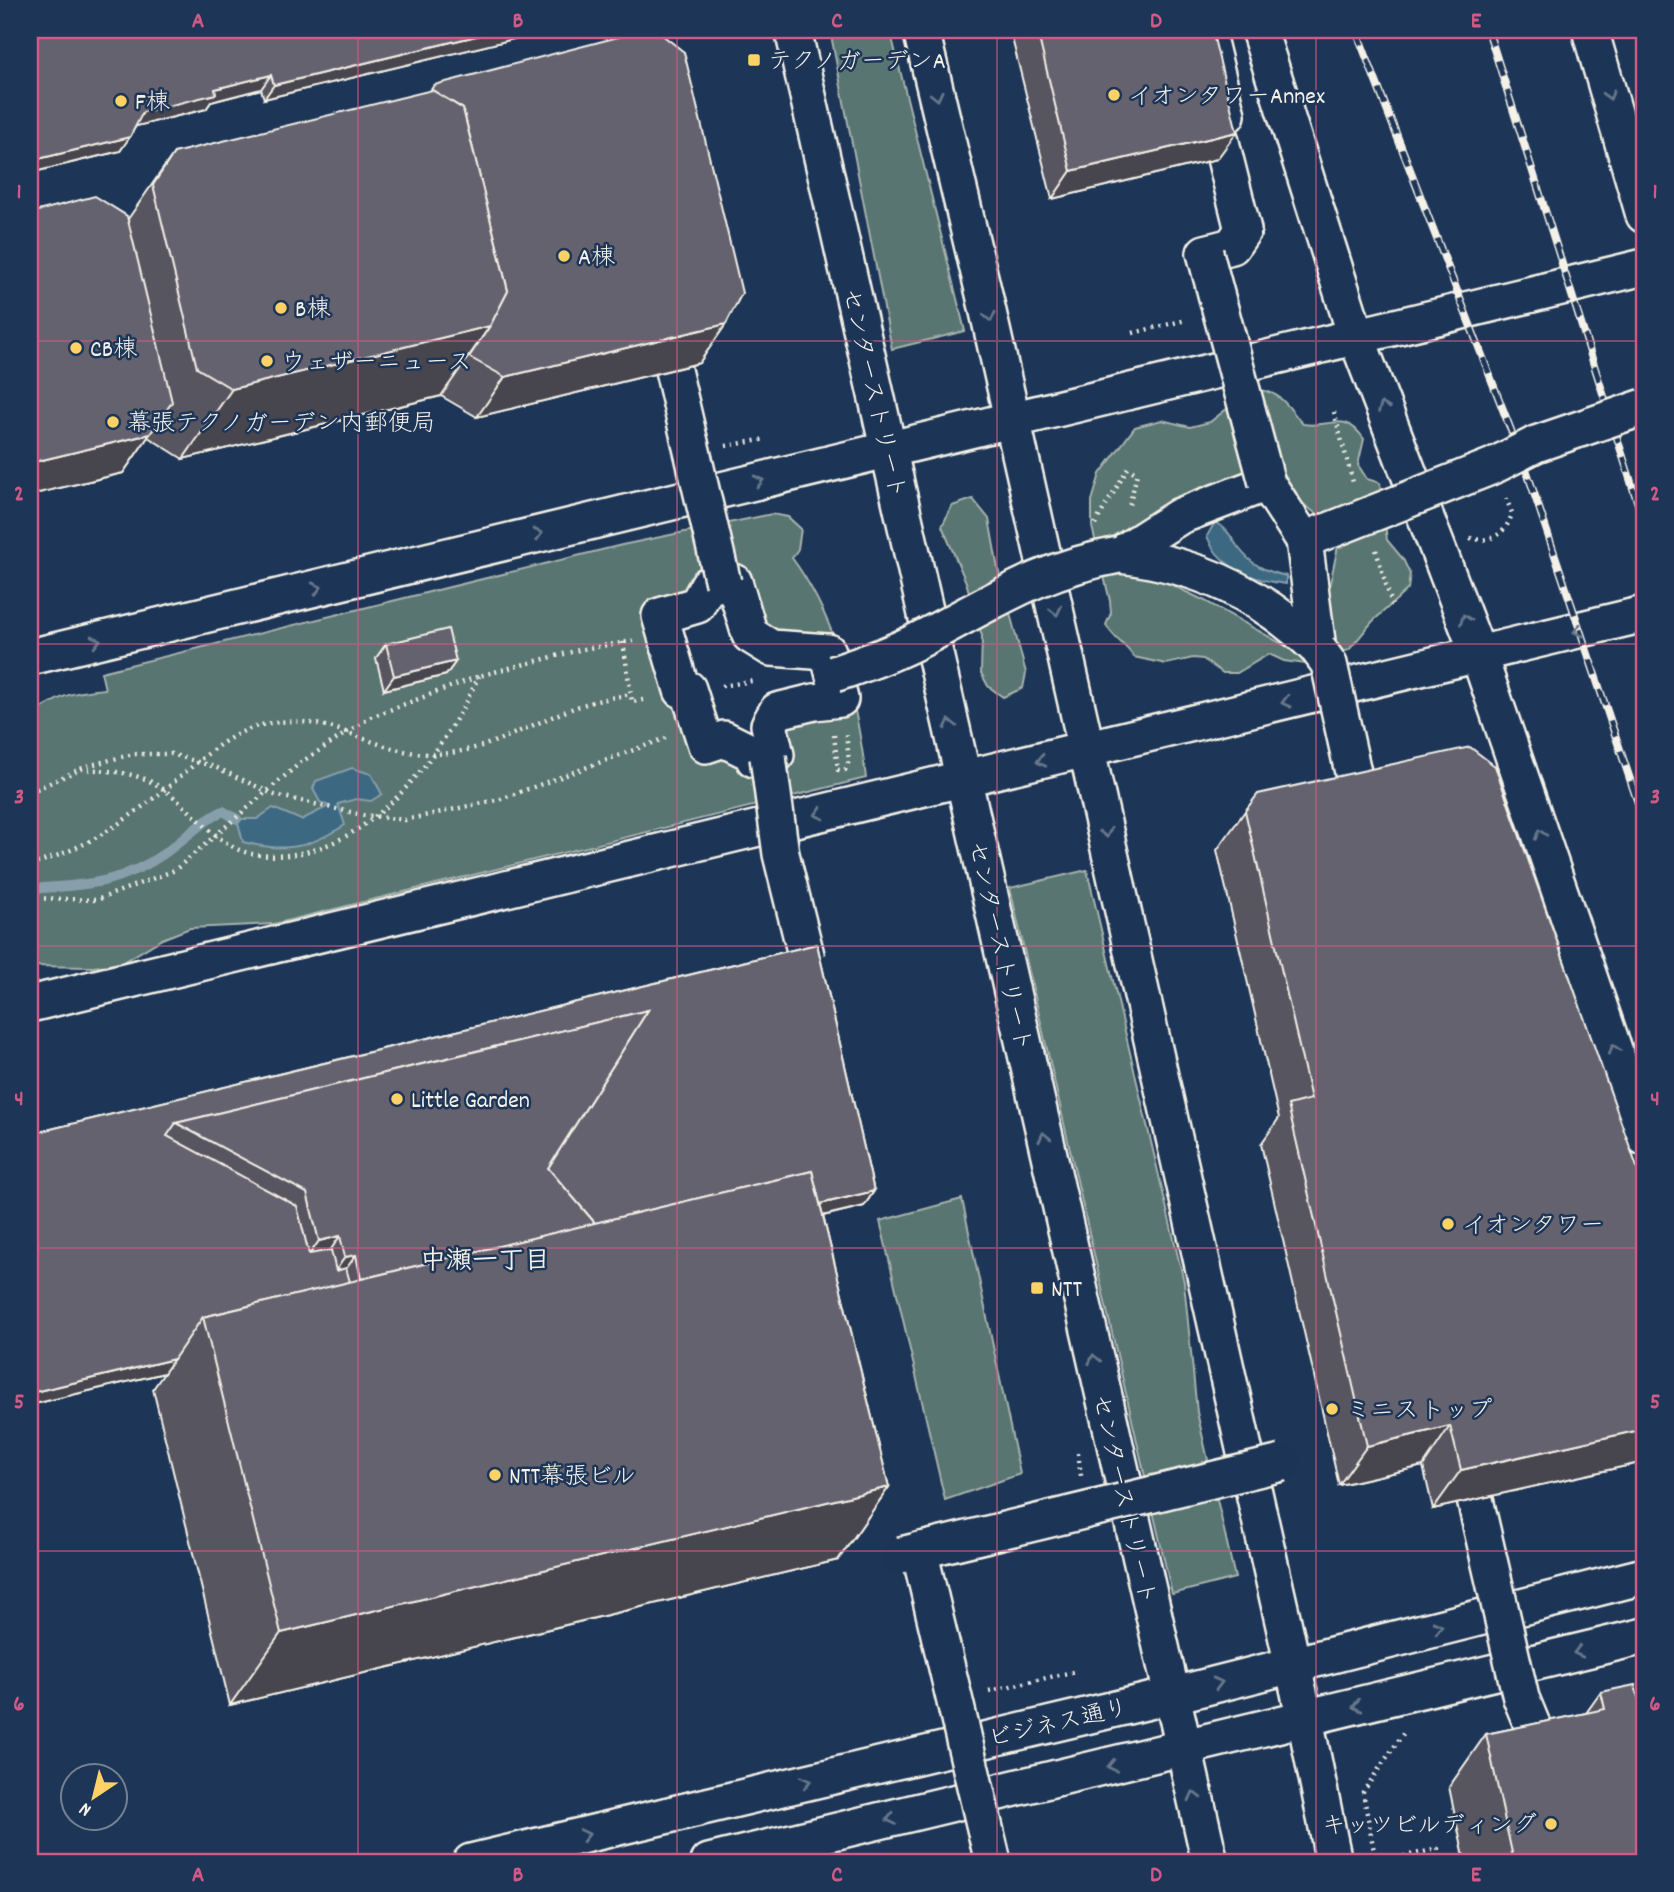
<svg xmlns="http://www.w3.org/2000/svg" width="1674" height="1892" viewBox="0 0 1674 1892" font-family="Dekko,'Klee One',sans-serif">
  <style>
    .green { fill: #587471; stroke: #a6b2ac; stroke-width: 2; fill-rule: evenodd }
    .water { fill: #3c6882; stroke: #869fab; stroke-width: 2 }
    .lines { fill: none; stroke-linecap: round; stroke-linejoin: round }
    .stream { stroke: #869fab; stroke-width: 10 }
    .minor-casing { stroke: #f4f1e8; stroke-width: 40 }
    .path { stroke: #f4f1e8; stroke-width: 4.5; stroke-dasharray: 2 5; stroke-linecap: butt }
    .minor { stroke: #1d3557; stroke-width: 35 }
    .rail-casing { stroke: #f4f1e8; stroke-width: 8 }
    .rail { stroke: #1d3557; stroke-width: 5; stroke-dasharray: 16; stroke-linecap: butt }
    .minor-bridge-casing { stroke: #f4f1e8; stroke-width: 40; stroke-linecap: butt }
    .minor-bridge { stroke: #1d3557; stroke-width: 35 }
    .wall { fill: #575460; stroke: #f4f1e8; stroke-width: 2 }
    .shaded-wall { fill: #47454e; stroke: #f4f1e8; stroke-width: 2 }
    .building { fill: #656270; stroke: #f4f1e8; stroke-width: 2 }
    .oneway { stroke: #68778a }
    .grid { fill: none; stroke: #d15985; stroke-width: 2; stroke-opacity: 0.55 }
    .poi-dot { fill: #ffd166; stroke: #1d3557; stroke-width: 2.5 }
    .labels { text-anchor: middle; stroke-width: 5; stroke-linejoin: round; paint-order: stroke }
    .poi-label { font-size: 24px; fill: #f4f1e8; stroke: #1d3557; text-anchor: start }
    .street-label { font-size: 24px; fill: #f4f1e8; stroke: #1d3557 }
    .neighbourhood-label { font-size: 26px; font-weight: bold; fill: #f4f1e8; stroke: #1d3557 }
    .neatline { fill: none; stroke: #d15985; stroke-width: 2.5 }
    .grid-label { font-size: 23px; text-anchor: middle; font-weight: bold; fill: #d15985 }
  </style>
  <rect width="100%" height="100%" fill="#1d3557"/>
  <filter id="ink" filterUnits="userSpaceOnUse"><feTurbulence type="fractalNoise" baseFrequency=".0143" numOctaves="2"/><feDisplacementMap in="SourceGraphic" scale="14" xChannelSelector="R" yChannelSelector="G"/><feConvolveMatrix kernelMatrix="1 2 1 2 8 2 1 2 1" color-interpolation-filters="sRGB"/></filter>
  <g filter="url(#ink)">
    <g class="green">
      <path d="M 830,30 L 890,30 L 965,331 L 892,349 Z"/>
      <path d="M 1260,390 C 1283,393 1289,409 1303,424 C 1331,429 1343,409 1364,439 L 1358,465 L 1367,479 L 1380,483 L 1387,540 L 1403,559 L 1410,574 L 1408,589 L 1372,622 L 1349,650 L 1306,664 L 1284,661 L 1269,654 L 1237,673 L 1223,673 L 1203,659 L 1193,658 L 1166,664 L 1134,657 C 1125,644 1114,639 1106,625 L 1111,613 L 1110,601 L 1092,527 L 1092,501 L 1100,474 L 1135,427 L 1162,420 L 1190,427 L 1210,422 L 1242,397 ZM 1281,487 L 1319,516 L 1338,546 L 1327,598 L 1298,653 L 1205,601 L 1151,575 L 1174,514 Z"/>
      <path d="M 973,499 L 989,519 L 998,569 L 1026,673 L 1023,688 L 1003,697 L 988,686 L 981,673 L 982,636 L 966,582 L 942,526 L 952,506 Z"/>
      <path d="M 772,514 L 788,517 L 801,529 L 798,549 L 792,558 C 837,619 857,702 866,778 L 274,924 L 190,928 L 162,939 L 122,963 L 93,967 L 30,966 L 30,716 C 59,696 70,692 105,689 L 101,672 L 622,545 ZM 734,582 L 780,649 L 828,652 L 814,702 L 769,725 L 752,753 L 706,745 L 660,616 Z"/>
      <path d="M 1087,870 L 1184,1282 L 1197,1412 L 1235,1578 L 1172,1594 L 1010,888 Z"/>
      <path d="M 962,1199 L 1020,1474 L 945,1500 L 880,1221 Z"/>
    </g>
    <g class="water">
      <path d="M 1215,522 C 1228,529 1230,536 1238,547 C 1251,565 1265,571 1286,576 L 1286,584 C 1253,580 1219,569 1207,536 Z"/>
      <path d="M 352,768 L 371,774 L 382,794 L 371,801 L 356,799 L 338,804 L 345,825 C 309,848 285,853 243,842 L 237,819 L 257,819 L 273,808 L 301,820 L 329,806 L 320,802 L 313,789 L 316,781 Z"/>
    </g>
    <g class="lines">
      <path class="stream" d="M 30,889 C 83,885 120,885 165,853 C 186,838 200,822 223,811 L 237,819"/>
      <g class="minor-casing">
        <g id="minor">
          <path d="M 793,30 L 1210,1862"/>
          <path d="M 921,30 L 984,294 L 1305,1719 L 1334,1862"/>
          <path d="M 1259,30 L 1356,336 L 1479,656 L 1644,1137"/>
          <path d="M 1590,30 L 1644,215"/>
          <path d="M 1205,253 L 1232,246 L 1243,230 L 1215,118 L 1227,115 L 1206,30"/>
          <path d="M 1119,555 L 1180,516 L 1267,483 L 1304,540"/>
          <path d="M 1119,555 C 1197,564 1262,594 1318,649"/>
          <path d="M 734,582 L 750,635 L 771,648 L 828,652 L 840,699 L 814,702 L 777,711 L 769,725 L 776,755 L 754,759 L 752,753 L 724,739 L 706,745 L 688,689 L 682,690 L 660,616 L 697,605 L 708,585 Z"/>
          <path d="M 1318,649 L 1304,540 L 1324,532"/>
          <path d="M 30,657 L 1644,267"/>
          <path d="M 30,1004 L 1644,614"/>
          <path d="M 471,1862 L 1170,1696 L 1644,1576"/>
          <path d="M 709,1862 L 1644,1636"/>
        </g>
      </g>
      <g class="path">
        <path d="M 1133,333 L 1186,320"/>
        <path d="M 1334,412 L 1354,486"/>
        <path d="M 726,446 L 766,439"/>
        <path d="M 1095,524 L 1128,468 L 1137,474 L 1129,507"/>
        <path d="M 1470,538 C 1491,544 1507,533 1512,513 L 1506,498"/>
        <path d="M 1376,550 L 1392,605"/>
        <path d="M 623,642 L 632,702 L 648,699"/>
        <path d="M 722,686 L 752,681"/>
        <path d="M 834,735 L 838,770 L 845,770 L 849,761 L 846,733"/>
        <path d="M 81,769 C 100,770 120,771 139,777 C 178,789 201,831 237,849 C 254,857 277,857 295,854 C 381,840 444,750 479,676"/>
        <path d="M 30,792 L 87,766 L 133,754 L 171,754 L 215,767 L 275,795 L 363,815 L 405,820 L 501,799 L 666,738"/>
        <path d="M 30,865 C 88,847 115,828 163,791 C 194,767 220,737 258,726 C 326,707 370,753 429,754 C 483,755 525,726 574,708 C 592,701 612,698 630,694"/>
        <path d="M 30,898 L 97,900 L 175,870 L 300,763 L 371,717 L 479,676 L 583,649 L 633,641"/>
        <path d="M 1078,1453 L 1081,1476"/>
        <path d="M 989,1691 L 1077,1671"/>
        <path d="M 1376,1862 L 1363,1792 L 1405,1731"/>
        <path d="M 1376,1862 L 1438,1849 L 1440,1859 L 1425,1862"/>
      </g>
      <use href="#minor" class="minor"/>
      <g class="rail-casing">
        <g id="rail">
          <path d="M 1356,30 L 1526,469 L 1644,821"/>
          <path d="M 1488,30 L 1644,523"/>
        </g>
      </g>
      <use href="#rail" class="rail"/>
      <g class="minor-bridge-casing">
        <g id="minor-bridge">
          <path d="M 1205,253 L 1267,483"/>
          <path d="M 673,370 L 723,583"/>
          <path d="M 1331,530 L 1493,466 L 1536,444 L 1644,407"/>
          <path d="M 1318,649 L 1329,664 L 1360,804"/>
          <path d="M 834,674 C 864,664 895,653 923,638 C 993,602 1040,569 1119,555"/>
          <path d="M 768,757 L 781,854 L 807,959"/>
          <path d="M 1464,1452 L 1521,1698 L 1549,1766"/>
          <path d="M 919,1550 L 993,1862"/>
          <path d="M 901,1555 L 1282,1463"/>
        </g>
      </g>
      <use href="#minor-bridge" class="minor-bridge"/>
    </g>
    <g class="wall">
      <path d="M 30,30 L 543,32 L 264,99 L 261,89 L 211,102 L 206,109 L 136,126 L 120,151 L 30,173 Z"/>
      <path d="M 1010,30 L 1212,30 L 1217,159 L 1052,199 Z"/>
      <path d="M 174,153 L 726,324 L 699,363 L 477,417 L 441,396 L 183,459 L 148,437 L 123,473 L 30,495 L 30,213 L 128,219 Z"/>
      <path d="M 386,644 L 456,661 L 446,675 L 384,690 L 376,658 Z"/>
      <path d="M 1245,811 L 1644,1462 L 1433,1509 L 1423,1466 L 1339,1485 L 1261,1144 L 1279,1118 L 1217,850 Z"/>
      <path d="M 817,944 L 874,1191 L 864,1206 L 823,1216 L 889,1487 L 838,1560 L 230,1705 L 153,1389 L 164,1373 L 30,1405 L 30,1134 Z"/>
      <path d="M 1601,1692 L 1644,1862 L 1465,1862 L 1449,1787 L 1486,1734 L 1586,1713 Z"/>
    </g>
    <g class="shaded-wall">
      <path d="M 501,30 L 544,30 L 543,32 L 264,99 L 274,85 Z"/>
      <path d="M 271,75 L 261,89 L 211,102 L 206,109 L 133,127 L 143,112 L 215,89 Z"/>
      <path d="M 1237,132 L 1217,159 L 1052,199 L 1071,171 Z"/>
      <path d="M 130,137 L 120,151 L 30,173 L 30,161 Z"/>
      <path d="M 726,324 L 699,363 L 477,417 L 505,377 Z"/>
      <path d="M 490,326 L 441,396 L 183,459 L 232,389 Z"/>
      <path d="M 150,434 L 123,473 L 30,495 L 30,463 Z"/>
      <path d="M 456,661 L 446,675 L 384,690 L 394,676 Z"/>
      <path d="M 874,1191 L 864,1206 L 592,1271 L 602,1257 Z"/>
      <path d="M 340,1236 L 321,1264 L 299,1269 L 319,1241 Z"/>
      <path d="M 356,1255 L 336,1283 L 326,1285 L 345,1257 Z"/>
      <path d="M 174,1359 L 164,1373 L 30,1405 L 30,1393 Z"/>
      <path d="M 1450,1426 L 1423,1466 L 1339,1485 L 1367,1446 Z"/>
      <path d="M 1644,1429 L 1644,1462 L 1433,1509 L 1461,1470 Z"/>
      <path d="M 889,1487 L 838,1560 L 230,1705 L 281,1633 Z"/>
    </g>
    <g class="building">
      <path d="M 30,30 L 501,30 L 274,85 L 271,75 L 215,89 L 216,94 L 143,112 L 130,137 L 30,161 Z"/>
      <path d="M 645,30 L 656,30 L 684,52 L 742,293 L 726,324 L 505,377 L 469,357 L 490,326 L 508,291 L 463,109 L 432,90 L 430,91 L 434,85 Z"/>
      <path d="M 1037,30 L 1212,30 L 1237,132 L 1071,171 Z"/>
      <path d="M 432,90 L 463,109 L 508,291 L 490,326 L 232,389 L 197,368 L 153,185 L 174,153 Z"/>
      <path d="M 95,196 L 127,216 L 172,402 L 150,434 L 30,463 L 30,213 Z"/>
      <path d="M 448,629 L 456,661 L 394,676 L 386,644 Z"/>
      <path d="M 1470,747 L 1495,766 L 1644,1187 L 1644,1429 L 1461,1470 L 1450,1426 L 1367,1446 L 1288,1105 L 1311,1099 L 1245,811 L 1258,794 Z"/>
      <path d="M 817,944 L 874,1191 L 820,1204 L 812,1171 L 595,1223 L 548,1168 L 648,1010 L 176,1123 L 167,1136 L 297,1206 L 309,1254 L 331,1250 L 336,1271 L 346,1268 L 350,1282 L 203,1317 L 174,1359 L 30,1393 L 30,1134 Z"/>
      <path d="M 648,1010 L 548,1168 L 595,1223 L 361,1279 L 356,1255 L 345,1257 L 340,1236 L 319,1241 L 307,1193 L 176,1123 Z"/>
      <path d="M 812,1171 L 889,1487 L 281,1633 L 203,1317 Z"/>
      <path d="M 1635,1685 L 1639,1701 L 1644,1700 L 1644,1862 L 1514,1862 L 1486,1734 L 1605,1709 L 1601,1692 Z"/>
    </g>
    <defs><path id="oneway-chevron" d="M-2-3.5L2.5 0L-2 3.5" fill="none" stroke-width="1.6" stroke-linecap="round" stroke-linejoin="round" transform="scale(1.75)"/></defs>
    <g class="oneway">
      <use href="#oneway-chevron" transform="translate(1609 95) rotate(74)"/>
      <use href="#oneway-chevron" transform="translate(937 96) rotate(77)"/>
      <use href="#oneway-chevron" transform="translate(990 317) rotate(77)"/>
      <use href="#oneway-chevron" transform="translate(1383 407) rotate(-111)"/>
      <use href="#oneway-chevron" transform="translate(759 481) rotate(-14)"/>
      <use href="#oneway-chevron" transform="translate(538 534) rotate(-14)"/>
      <use href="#oneway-chevron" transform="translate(317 588) rotate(-14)"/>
      <use href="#oneway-chevron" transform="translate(1056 611) rotate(77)"/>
      <use href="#oneway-chevron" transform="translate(1465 619) rotate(-111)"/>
      <use href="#oneway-chevron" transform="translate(1578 631) rotate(166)"/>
      <use href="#oneway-chevron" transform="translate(96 641) rotate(-14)"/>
      <use href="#oneway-chevron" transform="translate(1286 702) rotate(166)"/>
      <use href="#oneway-chevron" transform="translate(950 724) rotate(-103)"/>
      <use href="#oneway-chevron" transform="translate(1041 761) rotate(167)"/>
      <use href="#oneway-chevron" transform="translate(819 814) rotate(166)"/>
      <use href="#oneway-chevron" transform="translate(1106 833) rotate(77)"/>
      <use href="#oneway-chevron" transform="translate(1540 834) rotate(-109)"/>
      <use href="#oneway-chevron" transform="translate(1614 1049) rotate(-109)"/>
      <use href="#oneway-chevron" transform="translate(1044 1137) rotate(-103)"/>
      <use href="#oneway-chevron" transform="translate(1094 1359) rotate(-103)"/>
      <use href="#oneway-chevron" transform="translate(1438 1627) rotate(-14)"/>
      <use href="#oneway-chevron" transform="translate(1578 1652) rotate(166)"/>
      <use href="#oneway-chevron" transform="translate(1218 1683) rotate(-14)"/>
      <use href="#oneway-chevron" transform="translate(1357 1706) rotate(166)"/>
      <use href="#oneway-chevron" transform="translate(1112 1766) rotate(167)"/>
      <use href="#oneway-chevron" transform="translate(806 1782) rotate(-13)"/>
      <use href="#oneway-chevron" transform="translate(1194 1796) rotate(-104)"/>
      <use href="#oneway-chevron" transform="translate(891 1819) rotate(167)"/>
      <use href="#oneway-chevron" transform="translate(585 1835) rotate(-13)"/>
    </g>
  </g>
  <path class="grid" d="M 358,30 L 358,1862M 677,30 L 677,1862M 997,30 L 997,1862M 1316,30 L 1316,1862M 30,341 L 1644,341M 30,644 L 1644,644M 30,946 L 1644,946M 30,1248 L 1644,1248M 30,1551 L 1644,1551"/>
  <g class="poi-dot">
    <rect x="747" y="53" width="14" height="14" rx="3.5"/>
    <circle cx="1114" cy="95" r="7"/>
    <circle cx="121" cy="101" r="7"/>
    <circle cx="564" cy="256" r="7"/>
    <circle cx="281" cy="308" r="7"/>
    <circle cx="76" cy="348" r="7"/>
    <circle cx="267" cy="361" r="7"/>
    <circle cx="113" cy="422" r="7"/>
    <circle cx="397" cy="1099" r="7"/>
    <circle cx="1448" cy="1224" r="7"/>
    <rect x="1030" y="1281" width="14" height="14" rx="3.5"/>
    <circle cx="1332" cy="1409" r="7"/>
    <circle cx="495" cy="1475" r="7"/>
    <circle cx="1551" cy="1824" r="7"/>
  </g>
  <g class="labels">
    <g class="poi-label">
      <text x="768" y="68">テクノガーデンA</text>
      <text x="1128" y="103">イオンタワーAnnex</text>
      <text x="135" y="109">F棟</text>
      <text x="578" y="264">A棟</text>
      <text x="295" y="316">B棟</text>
      <text x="90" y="356">CB棟</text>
      <text x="281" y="369">ウェザーニュース</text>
      <text x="127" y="430">幕張テクノガーデン内郵便局</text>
      <text x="411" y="1107">Little Garden</text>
      <text x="1462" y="1232">イオンタワー</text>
      <text x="1051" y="1296">NTT</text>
      <text x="1346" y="1417">ミニストップ</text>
      <text x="509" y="1483">NTT幕張ビル</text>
      <text x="1537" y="1832" text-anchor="end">キッツビルディング</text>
    </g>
    <g class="street-label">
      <text transform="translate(875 393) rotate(77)" y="8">センターストリート</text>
      <text transform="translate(1001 946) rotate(77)" y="8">センターストリート</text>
      <text transform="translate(1125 1499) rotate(77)" y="8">センターストリート</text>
      <text transform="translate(1058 1722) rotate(-13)" y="8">ビジネス通り</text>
    </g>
    <g class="neighbourhood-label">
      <text x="485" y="1268">中瀬一丁目</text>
    </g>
  </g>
  <rect width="1674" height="1892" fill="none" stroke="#1d3557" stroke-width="77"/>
  <g transform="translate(94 1797) rotate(215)"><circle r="33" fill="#1d3557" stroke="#738091" stroke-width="2"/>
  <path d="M0-5L12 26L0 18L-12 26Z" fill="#ffd166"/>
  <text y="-10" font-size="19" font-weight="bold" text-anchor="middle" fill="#f4f1e8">N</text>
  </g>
  <rect x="38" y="38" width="1598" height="1816" class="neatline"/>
  <g class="grid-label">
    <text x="198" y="27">A</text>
    <text x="518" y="27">B</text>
    <text x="837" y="27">C</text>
    <text x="1156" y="27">D</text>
    <text x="1476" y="27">E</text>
    <text x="19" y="198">1</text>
    <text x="1655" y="198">1</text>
    <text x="19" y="500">2</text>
    <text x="1655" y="500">2</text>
    <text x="19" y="803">3</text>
    <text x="1655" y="803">3</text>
    <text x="19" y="1105">4</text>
    <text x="1655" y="1105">4</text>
    <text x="19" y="1408">5</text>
    <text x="1655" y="1408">5</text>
    <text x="19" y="1710">6</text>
    <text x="1655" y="1710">6</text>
    <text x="198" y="1881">A</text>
    <text x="518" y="1881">B</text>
    <text x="837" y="1881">C</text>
    <text x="1156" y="1881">D</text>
    <text x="1476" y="1881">E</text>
  </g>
</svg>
